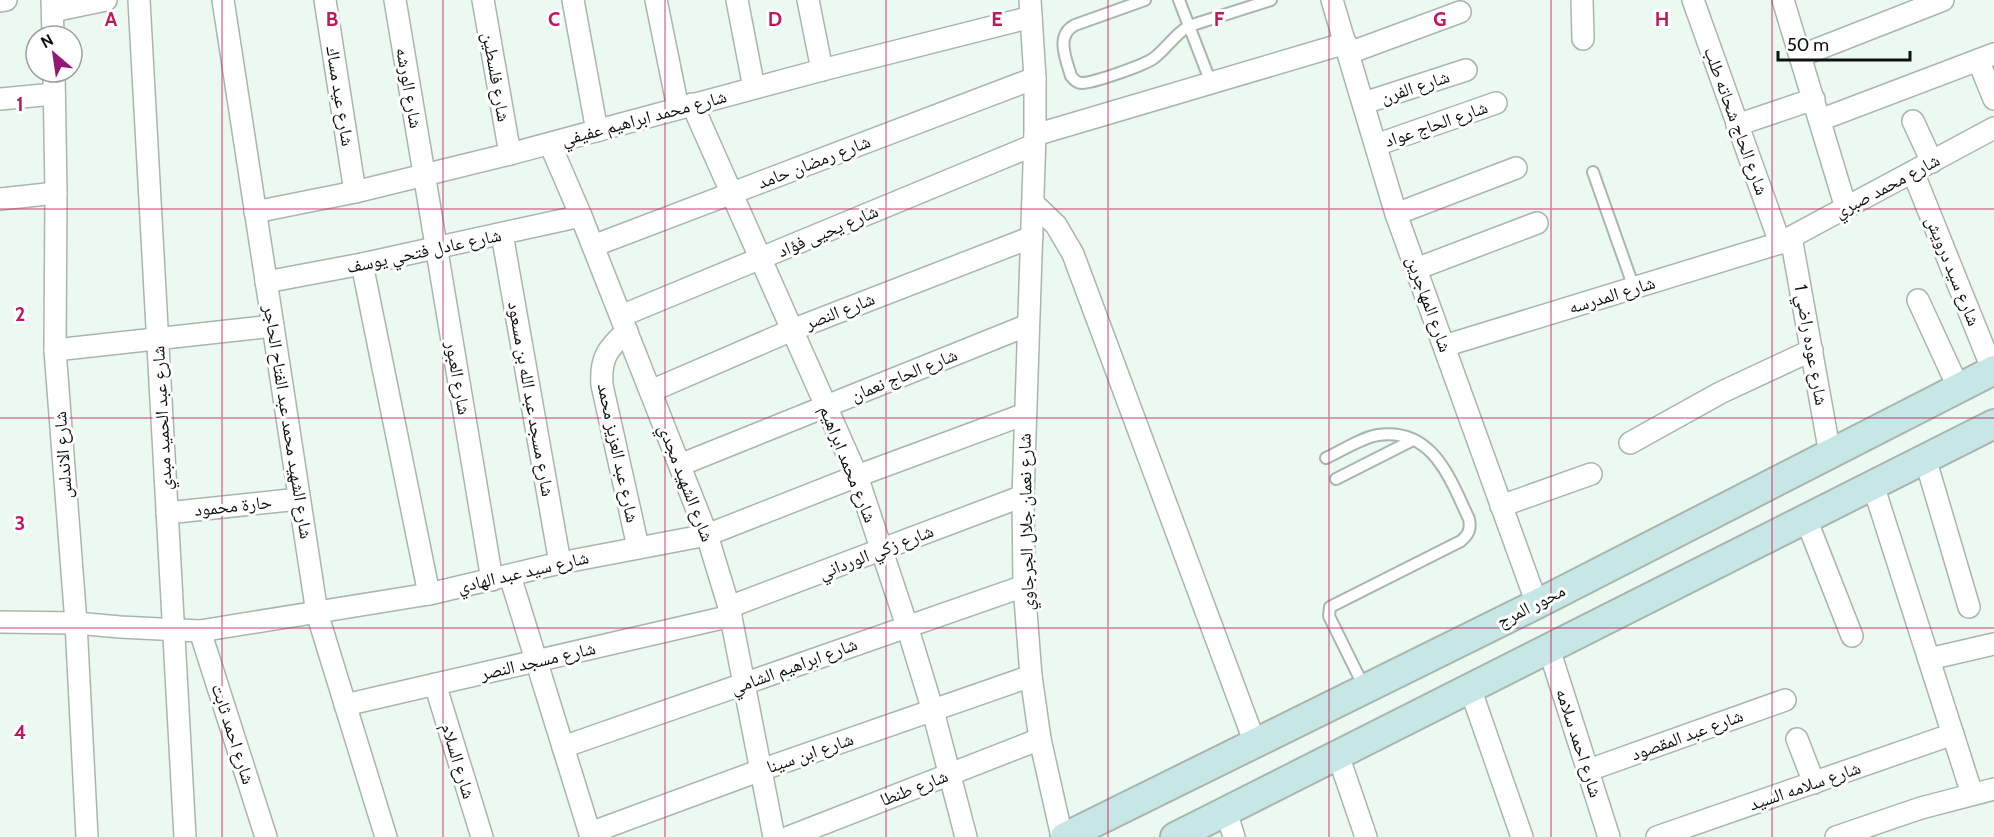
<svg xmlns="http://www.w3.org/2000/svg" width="1994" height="837" viewBox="0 0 1994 837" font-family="Cabin,'Noto Naskh Arabic',sans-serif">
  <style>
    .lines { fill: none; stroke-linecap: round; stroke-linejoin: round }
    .lane-casing { stroke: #a9b6ad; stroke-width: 14 }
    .street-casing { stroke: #a9b6ad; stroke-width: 24 }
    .secondary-casing { stroke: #a9b6ad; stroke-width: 32 }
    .lane { stroke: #fff; stroke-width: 10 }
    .street { stroke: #fff; stroke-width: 21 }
    .secondary { stroke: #c6e7e6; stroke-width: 28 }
    .grid { fill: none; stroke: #c2185b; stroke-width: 1.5; stroke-opacity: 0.55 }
    .labels { text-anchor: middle; stroke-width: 6; stroke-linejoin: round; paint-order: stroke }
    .street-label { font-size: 18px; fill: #0e120f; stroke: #fff }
    .grid-label { font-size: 20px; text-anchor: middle; font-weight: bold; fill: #c2185b; stroke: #fff; stroke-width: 6; stroke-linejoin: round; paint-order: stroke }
  </style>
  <rect width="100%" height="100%" fill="#ebf9f0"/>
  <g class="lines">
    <g class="lane-casing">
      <g id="lane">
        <path d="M 1145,0 L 1075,25 C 1055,35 1066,59 1071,76 C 1074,80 1077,83 1082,83 C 1093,83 1145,65 1154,58 C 1167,48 1175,34 1189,26 L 1271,0"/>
        <path d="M 1179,0 L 1211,83"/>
        <path d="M 1593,172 L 1634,288"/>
        <path d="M 1326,458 C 1342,451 1360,438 1378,435 C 1433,427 1450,479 1469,519 C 1471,529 1469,534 1461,541 L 1330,607 L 1329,616 L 1365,689"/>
        <path d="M 1336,479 L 1413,440"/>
      </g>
    </g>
    <g class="street-casing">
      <g id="street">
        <path d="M 52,0 L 53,36"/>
        <path d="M 139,0 L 185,837"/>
        <path d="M 223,0 L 317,613 L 386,837"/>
        <path d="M 325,0 L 355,192"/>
        <path d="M 395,0 L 492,580"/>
        <path d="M 483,0 L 510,154"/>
        <path d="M 573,0 L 597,131"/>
        <path d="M 656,0 L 678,108"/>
        <path d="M 737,0 L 754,88"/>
        <path d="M 808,0 L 822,70"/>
        <path d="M 1030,0 L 1035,78 L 1035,135 L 1023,496 L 1024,586 L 1031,676 L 1040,739 L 1062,837"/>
        <path d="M 1332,0 L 1396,214 L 1537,604"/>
        <path d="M 1582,0 L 1583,39"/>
        <path d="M 1693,0 L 1780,243"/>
        <path d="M 1783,0 L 1846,208"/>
        <path d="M 0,1 L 6,0"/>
        <path d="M 53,11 L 106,0"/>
        <path d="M 1349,53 L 1460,12"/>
        <path d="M 1800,56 L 1943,0"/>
        <path d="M 1978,60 L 1994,99"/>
        <path d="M 54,72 L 56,193 L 55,350 L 76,623 L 87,837"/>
        <path d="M 0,99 L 54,94"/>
        <path d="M 1364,103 L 1466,70"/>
        <path d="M 692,104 L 857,476 L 907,626 L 933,711 L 966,837"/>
        <path d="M 1820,120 L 1994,54"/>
        <path d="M 1913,121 L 1932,162"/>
        <path d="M 1737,125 L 1814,99"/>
        <path d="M 1035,135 L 1346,43"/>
        <path d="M 550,144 L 581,216 L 707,535 L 729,607 L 774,837"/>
        <path d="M 1376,145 L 1496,103"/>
        <path d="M 1913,172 L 1993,371"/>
        <path d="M 0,199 L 56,193"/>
        <path d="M 1033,203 L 1056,225 L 1073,254 L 1255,743"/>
        <path d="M 255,212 L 355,192 L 510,154 L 822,70 L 1031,17"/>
        <path d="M 1396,214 L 1516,168"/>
        <path d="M 502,234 L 560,563"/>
        <path d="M 1791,237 L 1830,454"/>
        <path d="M 593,246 L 1035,78"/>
        <path d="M 362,264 L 429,594"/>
        <path d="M 1416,269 L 1537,223"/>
        <path d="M 266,282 L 362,264 L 581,216"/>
        <path d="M 1918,300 L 1959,389"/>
        <path d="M 621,316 L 1034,145"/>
        <path d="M 627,331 C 608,348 600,358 602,385 L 638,547"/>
        <path d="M 1444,346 L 1780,243 L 1994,128"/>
        <path d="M 55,350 L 273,326"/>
        <path d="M 651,391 L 792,330 L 1032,237"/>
        <path d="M 1630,443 L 1720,393 L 1812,350"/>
        <path d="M 1925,458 L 1969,607"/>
        <path d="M 680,465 L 1028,325"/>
        <path d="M 1873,485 L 1972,794"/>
        <path d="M 1501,506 L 1591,474"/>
        <path d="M 167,513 L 299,499"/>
        <path d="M 1806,519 L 1852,636"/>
        <path d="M 510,576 L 591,837"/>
        <path d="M 729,607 L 1023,496"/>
        <path d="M 0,622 L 76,623 L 120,627 L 200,631 L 429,594 L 560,563 L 707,535 L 857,476 L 1025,414"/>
        <path d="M 200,631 L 266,837"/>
        <path d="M 1549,649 L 1609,837"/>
        <path d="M 1929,659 L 1994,644"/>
        <path d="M 435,684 L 482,837"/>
        <path d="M 1470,688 L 1522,837"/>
        <path d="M 345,705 L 731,616"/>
        <path d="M 1797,739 L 1814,783"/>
        <path d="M 563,747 L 1024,586"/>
        <path d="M 1338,755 L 1366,837"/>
        <path d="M 1589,770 L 1785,700"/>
        <path d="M 1226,811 L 1234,837"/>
        <path d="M 590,833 L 761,770 L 1031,676"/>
        <path d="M 789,837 L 1040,739"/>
        <path d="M 1657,837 L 1953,734"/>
        <path d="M 1836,837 L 1921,808 L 1994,789"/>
      </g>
    </g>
    <g class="secondary-casing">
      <g id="secondary">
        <path d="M 1065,837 L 1537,604 L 1994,370"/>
        <path d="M 1175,837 L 1994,424"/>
      </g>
    </g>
    <use href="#lane" class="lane"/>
    <use href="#street" class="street"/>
    <use href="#secondary" class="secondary"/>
  </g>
  <path class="grid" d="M 222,0 L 222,837M 443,0 L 443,837M 665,0 L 665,837M 886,0 L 886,837M 1108,0 L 1108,837M 1329,0 L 1329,837M 1551,0 L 1551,837M 1772,0 L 1772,837M 0,209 L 1994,209M 0,418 L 1994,418M 0,628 L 1994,628"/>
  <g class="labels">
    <g class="street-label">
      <text transform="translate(496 77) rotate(80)" y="6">شارع فلسطين</text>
      <text transform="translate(1415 87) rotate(-18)" y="6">شارع الفرن</text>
      <text transform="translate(409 88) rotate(80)" y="6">شارع الورشه</text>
      <text transform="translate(340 96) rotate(81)" y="6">شارع عيد مساك</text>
      <text transform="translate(644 118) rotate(-15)" y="6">شارع محمد ابراهيم عفيفي</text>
      <text transform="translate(1736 121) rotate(70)" y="6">شارع الحاج شحاته طلب</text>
      <text transform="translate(1436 124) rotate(-19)" y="6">شارع الحاج عواد</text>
      <text transform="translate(814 162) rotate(-21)" y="6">شارع رمضان حامد</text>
      <text transform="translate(1887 186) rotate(-28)" y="6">شارع محمد صبري</text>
      <text transform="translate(828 231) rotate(-23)" y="6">شارع يحيى فؤاد</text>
      <text transform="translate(424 251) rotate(-12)" y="6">شارع عادل فتحي يوسف</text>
      <text transform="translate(1953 271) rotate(68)" y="6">شارع سيد درويش</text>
      <text transform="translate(1612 295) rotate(-17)" y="6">شارع المدرسه</text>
      <text transform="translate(1429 304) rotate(70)" y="6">شارع المهاجرين</text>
      <text transform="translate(840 311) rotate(-21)" y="6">شارع النصر</text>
      <text transform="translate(1811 345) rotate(80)" y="6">شارع عوده راضي 1</text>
      <text transform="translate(904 375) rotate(-22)" y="6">شارع الحاج نعمان</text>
      <text transform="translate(458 378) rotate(80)" y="6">شارع العبور</text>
      <text transform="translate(531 399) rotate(80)" y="6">شارع مسجد عبد الله بن مسعود</text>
      <text transform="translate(162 418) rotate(-93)" y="6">شارع عبد الحميد مبدي</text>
      <text transform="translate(288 422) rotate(81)" y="6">شارع الشهيد محمد عبد الفتاح الحاجر</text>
      <text transform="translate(618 453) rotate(78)" y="6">شارع عبد العزيز محمد</text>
      <text transform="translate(63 455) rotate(-94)" y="6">شارع الاندلس</text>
      <text transform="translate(848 464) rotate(68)" y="6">شارع محمد ابراهيم</text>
      <text transform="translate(686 483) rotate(69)" y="6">شارع الشهيد مجدي</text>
      <text transform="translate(233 506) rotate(-6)" y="6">حارة محمود</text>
      <text transform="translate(1026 522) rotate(-91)" y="6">شارع نعمان جلال الجرجاوي</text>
      <text transform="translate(876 552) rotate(-21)" y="6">شارع زكي الورداني</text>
      <text transform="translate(523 572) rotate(-13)" y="6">شارع سيد عبد الهادي</text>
      <text transform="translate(1531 606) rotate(-27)" y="6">محور المرج</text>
      <text transform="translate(538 661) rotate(-13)" y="6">شارع مسجد النصر</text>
      <text transform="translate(794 666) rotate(-20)" y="6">شارع ابراهيم الشامي</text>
      <text transform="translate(233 734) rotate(72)" y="6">شارع احمد ثابت</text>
      <text transform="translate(1687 735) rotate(-20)" y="6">شارع عبد المقصود</text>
      <text transform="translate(1579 743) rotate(72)" y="6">شارع احمد سلامه</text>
      <text transform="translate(810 753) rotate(-19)" y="6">شارع ابن سينا</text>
      <text transform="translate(458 761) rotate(73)" y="6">شارع السلام</text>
      <text transform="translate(1805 786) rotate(-19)" y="6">شارع سلامه السيد</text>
      <text transform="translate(914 788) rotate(-21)" y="6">شارع طنطا</text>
    </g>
  </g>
  <g class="grid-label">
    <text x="111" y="26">A</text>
    <text x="332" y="26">B</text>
    <text x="554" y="26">C</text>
    <text x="775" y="26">D</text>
    <text x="997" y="26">E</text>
    <text x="1219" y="26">F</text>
    <text x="1440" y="26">G</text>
    <text x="1662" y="26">H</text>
    <text x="20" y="111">1</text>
    <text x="20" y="321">2</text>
    <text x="20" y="530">3</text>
    <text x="20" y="739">4</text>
  </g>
  <g transform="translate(54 54) rotate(331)"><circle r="28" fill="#ffffff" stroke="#9fa09f" stroke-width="1.5"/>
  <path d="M0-4.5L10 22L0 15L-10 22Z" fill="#961871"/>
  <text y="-9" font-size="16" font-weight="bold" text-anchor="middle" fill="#0e120f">N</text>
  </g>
  <path d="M1778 51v9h132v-9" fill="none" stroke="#0e120f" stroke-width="3"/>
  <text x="1787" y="51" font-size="18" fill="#0e120f" stroke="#ffffff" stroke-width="4.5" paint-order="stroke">50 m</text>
</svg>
